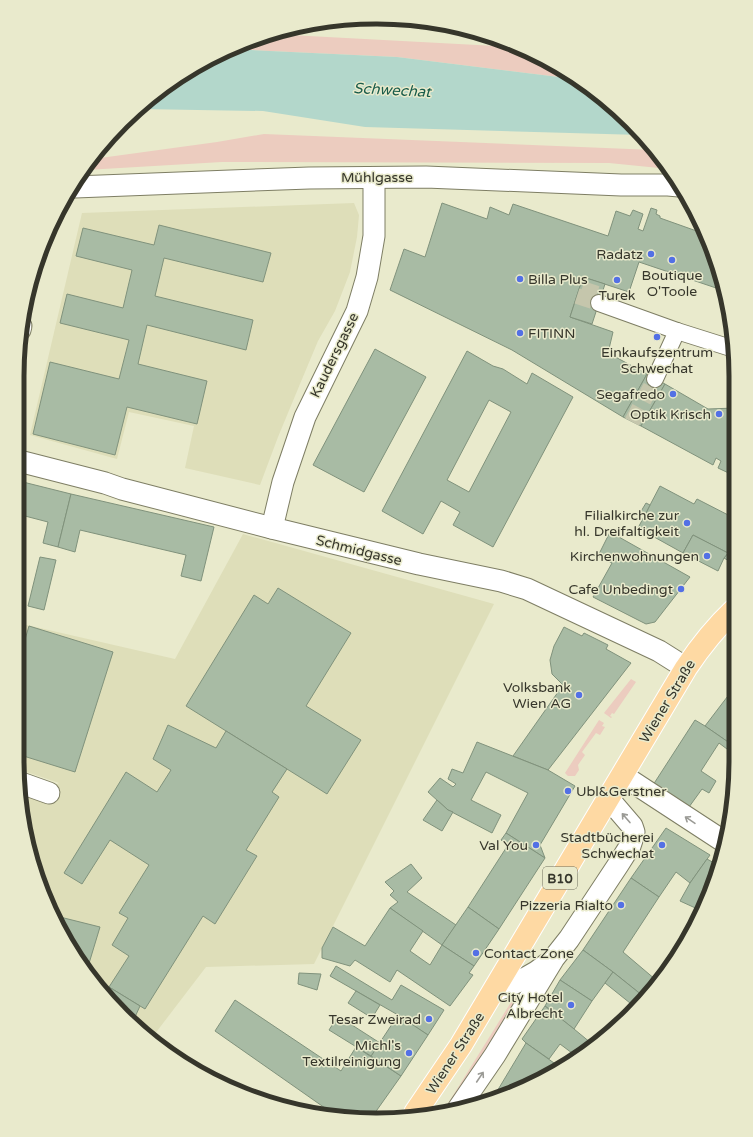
<svg xmlns="http://www.w3.org/2000/svg" width="753" height="1137" viewBox="0 0 753 1137" font-family="'Varela Round',sans-serif">
  <style>
    .built { fill: #dedeb9 }
    .green { fill: #ecccbf }
    .water { fill: #b3d7cb }
    .building { fill: #a8bba4; stroke: #80927c; fill-rule: evenodd }
    .lines { fill: none; stroke-linecap: round; stroke-linejoin: round }
    .pedestrian-tunnel { stroke: #c5c6ac; stroke-width: 16; stroke-dasharray: 16 8; stroke-linecap: butt }
    .pedestrian-casing { stroke: #7e7e64; stroke-width: 18 }
    .minor-casing { stroke: #7e7e64; stroke-width: 23 }
    .primary-casing { stroke: #fff; stroke-width: 24 }
    .pedestrian { stroke: #fff; stroke-width: 16 }
    .minor { stroke: #fff; stroke-width: 21 }
    .primary { stroke: #fed9a3; stroke-width: 22 }
    .oneway { stroke: #9a9a95 }
    .poi-dot { fill: #5370e5; stroke: #e9eacc; stroke-width: 1.5 }
    .labels { text-anchor: middle; stroke-width: 3; stroke-linejoin: round; paint-order: stroke }
    .shield { fill: #e9eacc; stroke: #6c6c5b; stroke-width: 1 }
    .shield-label { font-size: 13px; font-weight: bold; fill: #36362b }
    .street-label { font-size: 14px; fill: #36362b; stroke: #e9eacc }
    .poi-label { font-size: 14px; fill: #36362b; stroke: #e9eacc; text-anchor: end }
    .water-label { font-size: 15px; font-style: italic; fill: #195c4b; stroke: #e9eacc }
    .rim { fill: none; stroke: #36362b; stroke-width: 5 }
  </style>
  <rect width="100%" height="100%" fill="#e9eacc"/>
  <g class="built">
    <path d="M 354,203 L 359,215 L 357,237 L 350,272 L 335,311 L 318,341 L 300,384 L 278,437 L 260,485 L 185,468 L 194,426 L 129,412 L 117,459 L 30,435 L 82,213 Z"/>
    <path d="M 243,534 L 494,604 L 314,964 L 206,967 L 151,1039 L 78,960 L 36,876 L 24,800 L 59,783 L 18,769 L 17,760 L 18,623 L 175,659 Z"/>
  </g>
  <g class="green">
    <path d="M 271,34 L 516,47 L 556,65 L 575,79 L 397,57 L 230,49 Z"/>
    <path d="M 264,134 L 654,150 L 662,158 L 669,169 L 609,163 L 222,162 L 86,170 L 93,159 L 217,142 Z"/>
    <path d="M 631,679 L 636,682 L 614,714 L 612,713 L 610,716 L 612,717 L 611,718 L 604,713 Z"/>
    <path d="M 599,720 L 604,723 L 602,726 L 605,727 L 600,735 L 596,733 L 582,752 L 585,755 L 578,765 L 579,770 L 575,776 L 568,776 L 565,773 Z"/>
    <path d="M 517,995 L 520,999 L 450,1110 L 444,1110 L 513,999 Z"/>
  </g>
  <path class="water" d="M 230,49 L 397,57 L 575,79 L 614,106 L 641,135 L 365,127 L 263,111 L 139,109 L 158,91 L 218,54 Z"/>
  <g class="building">
    <path d="M 442,203 L 487,219 L 490,207 L 509,215 L 513,204 L 608,236 L 616,211 L 630,216 L 633,210 L 643,214 L 638,229 L 643,231 L 651,208 L 657,210 L 656,214 L 660,216 L 660,218 L 705,234 L 724,284 L 725,291 L 639,262 L 629,292 L 583,277 L 570,317 L 613,332 L 608,353 L 647,374 L 623,417 L 512,350 L 390,290 L 404,249 L 425,257 Z"/>
    <path d="M 159,225 L 271,253 L 263,282 L 164,258 L 155,296 L 253,320 L 246,350 L 147,325 L 138,364 L 207,381 L 197,424 L 127,407 L 115,455 L 33,434 L 50,362 L 119,379 L 129,340 L 60,323 L 67,294 L 123,308 L 132,270 L 76,256 L 83,228 L 154,245 Z"/>
    <path d="M 583,277 L 605,284 L 592,324 L 570,317 Z"/>
    <path d="M 375,349 L 426,377 L 364,492 L 313,465 Z"/>
    <path d="M 467,351 L 493,366 L 503,369 L 527,384 L 532,373 L 573,397 L 493,547 L 453,525 L 460,512 L 441,501 L 423,534 L 382,511 ZM 489,400 L 511,412 L 469,492 L 447,480 Z"/>
    <path d="M 647,374 L 665,384 L 641,426 L 623,417 Z"/>
    <path d="M 665,384 L 708,409 L 735,408 L 735,476 L 718,468 L 721,461 L 716,458 L 713,465 L 641,426 Z"/>
    <path d="M 19,481 L 71,494 L 58,547 L 43,543 L 48,522 L 25,516 L 19,542 Z"/>
    <path d="M 660,486 L 694,504 L 697,499 L 734,518 L 734,564 L 724,558 L 728,553 L 693,535 L 683,553 L 638,528 Z"/>
    <path d="M 71,494 L 214,527 L 201,581 L 181,576 L 186,555 L 80,530 L 75,552 L 58,547 Z"/>
    <path d="M 646,503 L 650,505 L 645,515 L 640,513 Z"/>
    <path d="M 610,532 L 690,577 L 655,622 L 646,624 L 640,621 L 593,597 L 612,563 L 598,556 Z"/>
    <path d="M 693,535 L 728,553 L 724,558 L 718,571 L 683,553 Z"/>
    <path d="M 40,557 L 56,560 L 44,610 L 28,606 Z"/>
    <path d="M 278,588 L 351,633 L 306,706 L 361,740 L 327,794 L 186,706 L 254,595 L 268,604 Z"/>
    <path d="M 29,626 L 113,652 L 75,772 L 17,754 L 18,663 Z"/>
    <path d="M 564,627 L 582,636 L 584,633 L 608,645 L 606,649 L 631,663 L 548,770 L 513,756 L 563,685 L 552,674 L 550,660 L 554,646 Z"/>
    <path d="M 734,688 L 733,741 L 731,744 L 705,726 Z"/>
    <path d="M 695,720 L 705,726 L 731,744 L 727,749 L 719,743 L 701,771 L 716,781 L 709,793 L 702,789 L 689,807 L 653,785 Z"/>
    <path d="M 168,725 L 216,748 L 226,731 L 287,769 L 272,792 L 279,797 L 246,850 L 257,856 L 215,924 L 203,916 L 145,1009 L 109,987 L 129,956 L 112,945 L 128,918 L 119,913 L 149,865 L 110,840 L 82,884 L 64,873 L 126,772 L 157,792 L 171,770 L 153,759 Z"/>
    <path d="M 477,742 L 548,770 L 575,786 L 540,845 L 545,858 L 506,833 L 528,793 L 486,772 L 471,800 L 501,815 L 492,833 L 448,810 L 428,792 L 440,778 L 453,787 L 456,784 L 448,779 L 452,769 L 463,773 Z"/>
    <path d="M 437,800 L 448,810 L 453,812 L 442,831 L 423,820 Z"/>
    <path d="M 666,828 L 710,855 L 690,883 L 676,872 L 659,897 L 631,878 Z"/>
    <path d="M 506,833 L 545,858 L 499,929 L 468,907 L 508,845 L 501,840 Z"/>
    <path d="M 707,859 L 716,864 L 702,911 L 680,901 L 690,883 Z"/>
    <path d="M 411,864 L 422,878 L 407,892 L 456,925 L 442,945 L 390,908 L 398,902 L 390,895 L 394,891 L 385,882 Z"/>
    <path d="M 631,878 L 659,897 L 623,952 L 656,980 L 643,996 L 613,972 L 583,950 Z"/>
    <path d="M 468,907 L 499,929 L 474,966 L 442,945 Z"/>
    <path d="M 390,908 L 423,931 L 410,951 L 430,965 L 442,945 L 474,966 L 469,973 L 473,975 L 450,1006 L 397,970 L 390,982 L 355,960 L 350,966 L 322,958 L 322,948 L 333,927 L 365,946 Z"/>
    <path d="M 56,916 L 100,927 L 87,970 L 78,960 Z"/>
    <path d="M 583,950 L 613,972 L 592,1001 L 560,980 Z"/>
    <path d="M 336,966 L 392,1000 L 401,985 L 444,1010 L 428,1035 L 398,1015 L 330,976 Z"/>
    <path d="M 613,972 L 643,996 L 646,998 L 635,1007 L 605,983 Z"/>
    <path d="M 299,973 L 321,974 L 317,990 L 298,984 Z"/>
    <path d="M 560,980 L 592,1001 L 574,1029 L 545,1006 Z"/>
    <path d="M 109,987 L 140,1006 L 135,1017 L 126,1012 L 105,989 L 107,990 Z"/>
    <path d="M 356,991 L 380,1005 L 372,1018 L 348,1003 Z"/>
    <path d="M 235,1000 L 341,1071 L 356,1047 L 401,1076 L 372,1117 L 353,1119 L 322,1112 L 325,1108 L 215,1031 Z"/>
    <path d="M 545,1006 L 574,1029 L 591,1043 L 576,1056 L 560,1044 L 549,1059 L 526,1043 L 522,1039 Z"/>
    <path d="M 398,1015 L 428,1035 L 401,1076 L 371,1056 Z"/>
    <path d="M 338,1016 L 380,1043 L 371,1056 L 329,1030 Z"/>
    <path d="M 526,1043 L 561,1068 L 556,1072 L 499,1096 L 496,1093 Z"/>
  </g>
  <g class="lines">
    <g class="pedestrian-tunnel">
      <path d="M 577,296 L 599,303"/>
      <path d="M 587,299 L 593,280"/>
      <path d="M 632,422 L 655,379"/>
    </g>
    <g class="pedestrian-casing">
      <g id="pedestrian">
        <path d="M 599,303 L 677,331 L 734,349"/>
        <path d="M 655,379 L 677,331"/>
      </g>
    </g>
    <g class="minor-casing">
      <g id="minor">
        <path d="M 75,187 L 309,178 L 426,177 L 621,185 L 668,185 L 679,186"/>
        <path d="M 20,330 L 21,326"/>
        <path d="M 19,461 L 105,483 L 122,489 L 272,528 L 419,564 L 501,581 L 527,589 L 659,651 L 686,668"/>
        <path d="M 272,528 L 283,482 L 305,417 L 357,311 L 367,277 L 374,236 L 374,178"/>
        <path d="M 622,775 L 723,841"/>
        <path d="M 21,783 L 49,793"/>
        <path d="M 493,992 C 513,984 530,978 547,964"/>
        <path d="M 458,1109 L 495,1055 L 554,958 L 569,939 L 618,865 L 630,846 L 632,840 L 634,832 L 632,826 L 608,798"/>
      </g>
    </g>
    <g class="primary-casing">
      <path id="primary" d="M 415,1113 L 461,1045 L 686,668 C 700,647 716,627 734,610"/>
    </g>
    <use href="#pedestrian" class="pedestrian"/>
    <use href="#minor" class="minor"/>
    <use href="#primary" class="primary"/>
  </g>
  <defs><path id="oneway-shaft" d="M-6 0H5M1.5-3L5.5 0L1.5 3" fill="none" stroke-width="1.6" stroke-linecap="round" stroke-linejoin="round"/></defs>
  <g class="oneway">
    <use href="#oneway-shaft" transform="translate(626 818) rotate(-131)"/>
    <use href="#oneway-shaft" transform="translate(690 820) rotate(-146)"/>
    <use href="#oneway-shaft" transform="translate(480 1077) rotate(-56)"/>
  </g>
  <g class="poi-dot">
    <circle cx="651" cy="254" r="4"/>
    <circle cx="672" cy="260" r="4"/>
    <circle cx="520" cy="279" r="4"/>
    <circle cx="617" cy="280" r="4"/>
    <circle cx="520" cy="333" r="4"/>
    <circle cx="657" cy="337" r="4"/>
    <circle cx="673" cy="394" r="4"/>
    <circle cx="719" cy="414" r="4"/>
    <circle cx="687" cy="523" r="4"/>
    <circle cx="707" cy="556" r="4"/>
    <circle cx="681" cy="589" r="4"/>
    <circle cx="579" cy="695" r="4"/>
    <circle cx="568" cy="791" r="4"/>
    <circle cx="536" cy="845" r="4"/>
    <circle cx="662" cy="845" r="4"/>
    <circle cx="621" cy="905" r="4"/>
    <circle cx="476" cy="953" r="4"/>
    <circle cx="571" cy="1005" r="4"/>
    <circle cx="429" cy="1019" r="4"/>
    <circle cx="409" cy="1053" r="4"/>
  </g>
  <g class="labels">
    <rect class="shield" x="543" y="867" width="34" height="22" rx="3"/>
    <g class="shield-label">
      <text x="560" y="883">B10</text>
    </g>
    <g class="street-label">
      <text x="377" y="182">Mühlgasse</text>
      <text transform="translate(334 355) rotate(-64)" y="5">Kaudersgasse</text>
      <text transform="translate(359 550) rotate(14)" y="5">Schmidgasse</text>
      <text transform="translate(667 701) rotate(-59)" y="5">Wiener Straße</text>
      <text transform="translate(455 1053) rotate(-57)" y="5">Wiener Straße</text>
    </g>
    <g class="poi-label">
      <text x="643" y="259">Radatz</text>
      <text x="672" y="280" text-anchor="middle">Boutique<tspan x="672" dy="16">O'Toole</tspan></text>
      <text x="528" y="284" text-anchor="start">Billa Plus</text>
      <text x="617" y="300" text-anchor="middle">Turek</text>
      <text x="528" y="338" text-anchor="start">FITINN</text>
      <text x="657" y="357" text-anchor="middle">Einkaufszentrum<tspan x="657" dy="16">Schwechat</tspan></text>
      <text x="665" y="399">Segafredo</text>
      <text x="711" y="419">Optik Krisch</text>
      <text x="679" y="520">Filialkirche zur<tspan x="679" dy="16">hl. Dreifaltigkeit</tspan></text>
      <text x="699" y="561">Kirchenwohnungen</text>
      <text x="673" y="594">Cafe Unbedingt</text>
      <text x="571" y="692">Volksbank<tspan x="571" dy="16">Wien AG</tspan></text>
      <text x="576" y="796" text-anchor="start">Ubl&amp;Gerstner</text>
      <text x="654" y="842">Stadtbücherei<tspan x="654" dy="16">Schwechat</tspan></text>
      <text x="528" y="850">Val You</text>
      <text x="613" y="910">Pizzeria Rialto</text>
      <text x="484" y="958" text-anchor="start">Contact Zone</text>
      <text x="563" y="1002">City Hotel<tspan x="563" dy="16">Albrecht</tspan></text>
      <text x="421" y="1024">Tesar Zweirad</text>
      <text x="401" y="1050">Michl's<tspan x="401" dy="16">Textilreinigung</tspan></text>
    </g>
    <g class="water-label">
      <text transform="translate(392 90) rotate(3)" y="5">Schwechat</text>
    </g>
  </g>
  <path d="M0 0H753V1137H0ZM376 24H377A352 352 0 0 1 729 376V761A352 352 0 0 1 377 1113H376A352 352 0 0 1 24 761V376A352 352 0 0 1 376 24Z" fill="#e9eacc" fill-rule="evenodd"/>
  <path class="rim" d="M376 24H377A352 352 0 0 1 729 376V761A352 352 0 0 1 377 1113H376A352 352 0 0 1 24 761V376A352 352 0 0 1 376 24Z"/>
</svg>
